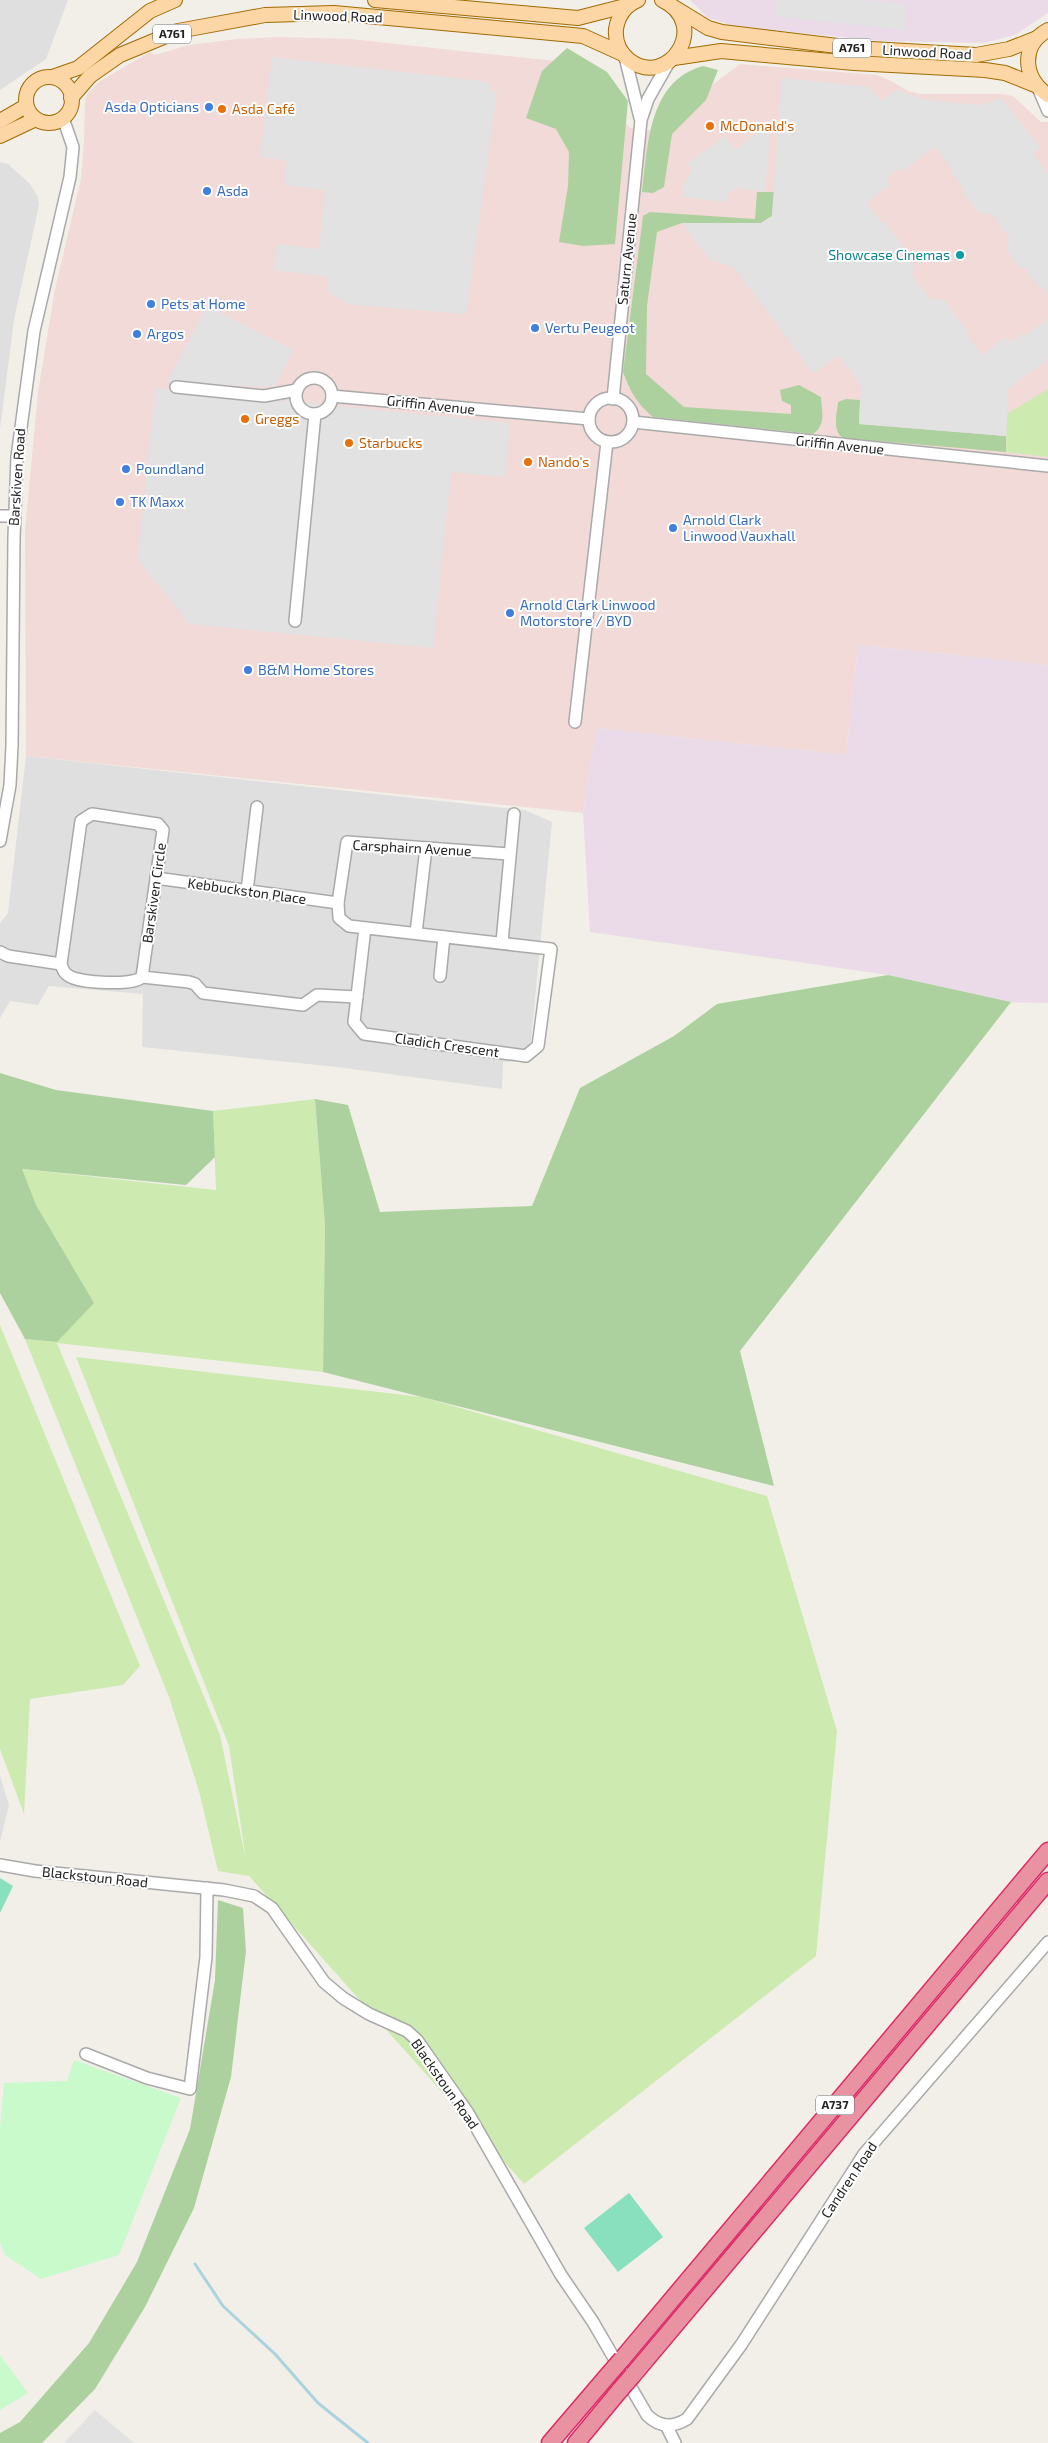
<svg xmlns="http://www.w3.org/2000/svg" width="1048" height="2443" viewBox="0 0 1048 2443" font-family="'Exo 2',sans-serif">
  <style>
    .residential { fill: #e0dfdf }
    .commercial { fill: #f2dad9 }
    .industrial { fill: #ebdbe8 }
    .grass { fill: #cdebb0 }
    .forest { fill: #add19e }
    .park { fill: #c8facc }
    .pitch { fill: #88e0be }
    .parking { fill: #e2e2e2 }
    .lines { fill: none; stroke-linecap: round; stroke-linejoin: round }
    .stream { stroke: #aad3df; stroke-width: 3 }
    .minor-casing { stroke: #a9a9a9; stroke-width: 14 }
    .major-casing { stroke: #a06b00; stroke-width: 16 }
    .highway-casing { stroke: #dc2a67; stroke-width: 19 }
    .minor { stroke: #fff; stroke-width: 11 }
    .major { stroke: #fcd6a4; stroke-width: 14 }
    .highway { stroke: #e892a2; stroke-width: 16 }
    .highway-bridge-casing { stroke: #dc2a67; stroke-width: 19; stroke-linecap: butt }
    .highway-bridge { stroke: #e892a2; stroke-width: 16 }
    .shop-dot { fill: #3f7fe0; stroke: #fff; stroke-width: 2 }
    .food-dot { fill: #e8710a; stroke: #fff; stroke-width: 2 }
    .culture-dot { fill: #0f9aa8; stroke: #fff; stroke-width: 2 }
    .labels { text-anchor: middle; stroke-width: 4; stroke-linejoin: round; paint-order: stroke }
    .shield { fill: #fff; stroke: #646464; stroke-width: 1 }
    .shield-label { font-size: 12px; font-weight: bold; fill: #222 }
    .street-label { font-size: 14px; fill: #222; stroke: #fff }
    .shop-label { font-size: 14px; fill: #366cbe; stroke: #fff; text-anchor: start }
    .food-label { font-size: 14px; fill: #c56008; stroke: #fff; text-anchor: start }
    .culture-label { font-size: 14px; fill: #0d838f; stroke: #fff; text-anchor: end }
  </style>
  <rect width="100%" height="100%" fill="#f2efe9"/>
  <g class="residential">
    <path d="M 0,0 L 68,0 L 46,59 L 0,90 Z"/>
    <path d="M 0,162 L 8,164 L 30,184 L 38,197 L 39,205 L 14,320 L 0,429 Z"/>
    <path d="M 26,756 L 525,810 L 552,822 L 529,1061 L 503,1062 L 502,1089 L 337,1067 L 142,1047 L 143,994 L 49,986 L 38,1005 L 10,1001 L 0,1018 L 0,923 L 8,913 Z"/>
    <path d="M 0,1776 L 9,1805 L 0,1842 Z"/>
  </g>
  <path class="commercial" d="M 279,37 L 350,39 L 574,63 L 630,128 L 652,130 L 740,64 L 877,75 L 891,81 L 908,91 L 920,94 L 1002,94 L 1013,96 L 1041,122 L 1048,122 L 1048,665 L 858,645 L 846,755 L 596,728 L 583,813 L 26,756 L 25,531 L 38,392 L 55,289 L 81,179 L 84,140 L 85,101 L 88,93 L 100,81 L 150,52 L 155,55 L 189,45 L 237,39 Z"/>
  <g class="industrial">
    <path d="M 690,0 L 1048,0 L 1048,13 L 1015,35 L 984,43 L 880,41 L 734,26 L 708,18 Z"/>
    <path d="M 858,645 L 1048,665 L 1048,1003 L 1011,1002 L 888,975 L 590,932 L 583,813 L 596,728 L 846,755 Z"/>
  </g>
  <g class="grass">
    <path d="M 1048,389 L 1048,457 L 1006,452 L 1007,414 Z"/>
    <path d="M 315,1099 L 325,1226 L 323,1372 L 57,1343 L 220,1735 L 246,1860 L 229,1746 L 76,1357 L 422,1397 L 767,1496 L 837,1731 L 816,1956 L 524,2184 L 249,1876 L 218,1871 L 199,1791 L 169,1697 L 25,1339 L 57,1342 L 22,1169 L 216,1190 L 213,1111 Z"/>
    <path d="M 0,1325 L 140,1666 L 123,1685 L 30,1699 L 24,1814 L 0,1749 Z"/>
  </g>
  <g class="forest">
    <path d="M 567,48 L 607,72 L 628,101 L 615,244 L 583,246 L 559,242 L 568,186 L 569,152 L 556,129 L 526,118 L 542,71 Z"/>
    <path d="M 703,66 L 718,70 L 706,100 L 672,134 L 664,187 L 653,193 L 642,192 C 648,146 648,81 703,66 Z"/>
    <path d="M 757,192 L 774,192 L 772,216 L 761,223 L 682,223 L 657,232 L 647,306 L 646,374 L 684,407 L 791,414 L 791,405 L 782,401 L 780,390 L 799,385 L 821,397 C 822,412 826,425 813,434 L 653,417 C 637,404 630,391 623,372 L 643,216 L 650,212 L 755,219 Z"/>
    <path d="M 846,399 L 860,400 L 859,424 L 1006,436 L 1006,452 L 843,438 C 832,431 837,413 838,402 Z"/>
    <path d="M 888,975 L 1011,1002 L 740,1351 L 774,1486 L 323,1372 L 325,1226 L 315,1099 L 348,1105 L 380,1212 L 532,1206 L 580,1088 L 674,1036 L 717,1004 Z"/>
    <path d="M 0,1073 L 56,1090 L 213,1111 L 215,1157 L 186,1185 L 22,1169 L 36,1205 L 94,1303 L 57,1342 L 25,1339 L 0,1293 Z"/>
    <path d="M 218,1900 L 243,1908 L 246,1951 L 231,2077 L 194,2208 L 145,2307 L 95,2389 L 42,2443 L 0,2443 L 0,2433 L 20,2422 L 89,2343 L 137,2262 L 190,2129 L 215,1980 Z"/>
  </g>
  <g class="park">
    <path d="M 74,2060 L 181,2098 L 119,2255 L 41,2279 L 5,2255 L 0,2243 L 0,2128 L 4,2083 L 67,2081 Z"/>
    <path d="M 0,2355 L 28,2393 L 0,2410 Z"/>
  </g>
  <g class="pitch">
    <path d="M 0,1878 L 13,1886 L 0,1913 Z"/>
    <path d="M 629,2193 L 663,2237 L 618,2272 L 584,2228 Z"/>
  </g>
  <g class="parking">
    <path d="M 776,0 L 862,0 L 908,5 L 905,30 L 774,16 Z"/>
    <path d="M 272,57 L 490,82 L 489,90 L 497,92 L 466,314 L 347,304 L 327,291 L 328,277 L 274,270 L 277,244 L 319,249 L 325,190 L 284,185 L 287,161 L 260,157 Z"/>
    <path d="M 782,78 L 869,87 L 881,101 L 896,90 L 925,100 L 982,105 L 1001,98 L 1040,147 L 1033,154 L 1048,174 L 1048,295 L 1041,286 L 1039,287 L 1024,268 L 1021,269 L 1006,249 L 1009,237 L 992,214 L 979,213 L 963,193 L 965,191 L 950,171 L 952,169 L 935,147 L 902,171 L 900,168 L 886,178 L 890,185 L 867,203 L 882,223 L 885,222 L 914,261 L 912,276 L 930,299 L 944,300 L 969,333 L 966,334 L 982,355 L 1006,337 L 1011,342 L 1022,334 L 1025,336 L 1048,319 L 1048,359 L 1008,389 L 1006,436 L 859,424 L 861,385 L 839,356 L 813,373 L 734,267 L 710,260 L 682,223 L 761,223 L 772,216 Z"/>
    <path d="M 760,130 L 770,131 L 765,192 L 736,188 L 727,194 L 727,202 L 682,197 L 685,183 L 692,170 L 687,164 L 725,136 L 735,150 Z"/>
    <path d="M 207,306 L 293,350 L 276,385 L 264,387 L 167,382 Z"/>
    <path d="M 155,388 L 510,423 L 505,477 L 451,472 L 433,648 L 190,624 L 138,560 Z"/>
    <path d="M 95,2410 L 134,2443 L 64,2443 Z"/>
  </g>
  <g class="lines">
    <path class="stream" d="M 195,2264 L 223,2306 L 275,2354 L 318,2403 L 368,2443"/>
    <g class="minor-casing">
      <g id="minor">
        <path d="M 625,57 L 640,118"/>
        <path d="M 1039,90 L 1048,111"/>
        <circle cx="314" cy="396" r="18"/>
        <path d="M 176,387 L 264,396 L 297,390"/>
        <path d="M 332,396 L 589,419"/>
        <circle cx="611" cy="420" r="22"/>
        <path d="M 613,399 L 641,120 L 648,99 L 669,62"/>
        <path d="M 633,422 L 1048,466"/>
        <path d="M 0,516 L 14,516"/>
        <path d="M 295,621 L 315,414"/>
        <path d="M 575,722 L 607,442"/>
        <path d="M 92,814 L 158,824 L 163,830 L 142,977 C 133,986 80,983 69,976 C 64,973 63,970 61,964 L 81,821 Z"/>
        <path d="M 0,841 L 10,785 L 12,746 L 14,538 L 17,457 L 34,331 L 70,177 L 73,147 L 63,118"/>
        <path d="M 156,878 L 338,903"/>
        <path d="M 247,891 L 257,807"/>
        <path d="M 365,928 L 354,1022 L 364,1034 L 526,1056 L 538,1046 L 551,949 L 349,926 L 339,918 L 338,903 L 347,842 L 509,854"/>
        <path d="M 416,933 L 426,848"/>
        <path d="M 502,942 L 514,814"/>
        <path d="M 0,952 L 8,956 L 61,964"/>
        <path d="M 440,976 L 444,937"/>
        <path d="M 142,977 L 189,982 L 195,984 L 203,993 L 303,1005 L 317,995 L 357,997"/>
        <path d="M 0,1865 L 35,1871 L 224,1890 L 254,1896 L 272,1908 L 324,1982 L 343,1998 L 369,2014 L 407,2031 L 417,2040 L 468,2113 L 561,2275 L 593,2322 L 647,2415 C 659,2427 672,2428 687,2419 L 741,2345 L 864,2154 L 1048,1942"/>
        <path d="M 86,2054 L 147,2078 L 190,2089 L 206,1957 L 207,1888"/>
        <path d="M 666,2425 L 675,2443"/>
      </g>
    </g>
    <g class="major-casing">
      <g id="major">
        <path d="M 375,0 L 578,18 L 629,5"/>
        <path d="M 638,0 C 626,5 618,16 616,29 C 615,40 619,52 629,60 C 668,90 712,24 662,0"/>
        <path d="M 672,6 L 708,28 L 722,32 L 854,48 L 976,55 L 1009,49 L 1037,38"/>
        <path d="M 1048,30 C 1020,45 1023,79 1048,95"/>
        <path d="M 674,58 L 721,51 L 854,63 L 985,70 L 1005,73 L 1035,85"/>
        <path d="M 52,77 L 78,68 L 150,11 L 175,0"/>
        <circle cx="49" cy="100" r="23"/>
        <path d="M 71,98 L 90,76 L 120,55 L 178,31 L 265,15 L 334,13 L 583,36 L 623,54"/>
        <path d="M 0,121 L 26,106"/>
        <path d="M 0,136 L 36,119"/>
      </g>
    </g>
    <g class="highway-casing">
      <g id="highway">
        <path d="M 622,2359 L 1048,1851"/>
        <path d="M 633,2375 L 1048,1881"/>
        <path d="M 550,2443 L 609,2374"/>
        <path d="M 576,2443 L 620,2390"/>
      </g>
    </g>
    <use href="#minor" class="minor"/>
    <use href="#major" class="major"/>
    <use href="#highway" class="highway"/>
    <g class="highway-bridge-casing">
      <g id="highway-bridge">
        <path d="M 609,2374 L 622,2359"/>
        <path d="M 620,2390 L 633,2375"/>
      </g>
    </g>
    <use href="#highway-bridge" class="highway-bridge"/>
  </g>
  <g class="shop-dot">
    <circle cx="209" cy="107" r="5"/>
    <circle cx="207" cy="191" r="5"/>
    <circle cx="151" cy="304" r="5"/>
    <circle cx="535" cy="328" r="5"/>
    <circle cx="137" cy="334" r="5"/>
    <circle cx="126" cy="469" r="5"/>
    <circle cx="120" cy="502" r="5"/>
    <circle cx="673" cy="528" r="5"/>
    <circle cx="510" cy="613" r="5"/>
    <circle cx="248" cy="670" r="5"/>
  </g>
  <g class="food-dot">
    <circle cx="222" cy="109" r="5"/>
    <circle cx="710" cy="126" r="5"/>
    <circle cx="245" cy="419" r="5"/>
    <circle cx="349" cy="443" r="5"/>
    <circle cx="528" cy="462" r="5"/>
  </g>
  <circle class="culture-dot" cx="960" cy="255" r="5"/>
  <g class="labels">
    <g class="shield">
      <rect x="153" y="24.5" width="38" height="19" rx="4"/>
      <rect x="833" y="38.5" width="38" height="19" rx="4"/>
      <rect x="816" y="2095.5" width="38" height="19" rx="4"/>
    </g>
    <g class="shield-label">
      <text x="172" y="38">A761</text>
      <text x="852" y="52">A761</text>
      <text x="835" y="2109">A737</text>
    </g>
    <g class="street-label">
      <text transform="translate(338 16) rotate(2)" y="5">Linwood Road</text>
      <text transform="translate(927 52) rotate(3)" y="5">Linwood Road</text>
      <text transform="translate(627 259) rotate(-84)" y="5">Saturn Avenue</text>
      <text transform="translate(431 405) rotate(6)" y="5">Griffin Avenue</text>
      <text transform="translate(840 445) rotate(6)" y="5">Griffin Avenue</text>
      <text transform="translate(17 477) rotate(-86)" y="5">Barskiven Road</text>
      <text transform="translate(412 848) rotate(3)" y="5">Carsphairn Avenue</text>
      <text transform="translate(247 891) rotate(8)" y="5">Kebbuckston Place</text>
      <text transform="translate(154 893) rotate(-82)" y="5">Barskiven Circle</text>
      <text transform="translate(447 1045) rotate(8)" y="5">Cladich Crescent</text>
      <text transform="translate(95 1877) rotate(6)" y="5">Blackstoun Road</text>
      <text transform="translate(445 2084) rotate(55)" y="5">Blackstoun Road</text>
      <text transform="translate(849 2180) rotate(-56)" y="5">Candren Road</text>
    </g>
    <g class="shop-label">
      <text x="199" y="112" text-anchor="end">Asda Opticians</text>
      <text x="217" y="196">Asda</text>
      <text x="161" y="309">Pets at Home</text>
      <text x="545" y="333">Vertu Peugeot</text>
      <text x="147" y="339">Argos</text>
      <text x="136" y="474">Poundland</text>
      <text x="130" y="507">TK Maxx</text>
      <text x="683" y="525">Arnold Clark<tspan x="683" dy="16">Linwood Vauxhall</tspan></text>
      <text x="520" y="610">Arnold Clark Linwood<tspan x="520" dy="16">Motorstore / BYD</tspan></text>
      <text x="258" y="675">B&amp;M Home Stores</text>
    </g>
    <g class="food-label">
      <text x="232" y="114">Asda Café</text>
      <text x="720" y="131">McDonald's</text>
      <text x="255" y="424">Greggs</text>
      <text x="359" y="448">Starbucks</text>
      <text x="538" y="467">Nando's</text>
    </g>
    <g class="culture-label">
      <text x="950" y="260">Showcase Cinemas</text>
    </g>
  </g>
</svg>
